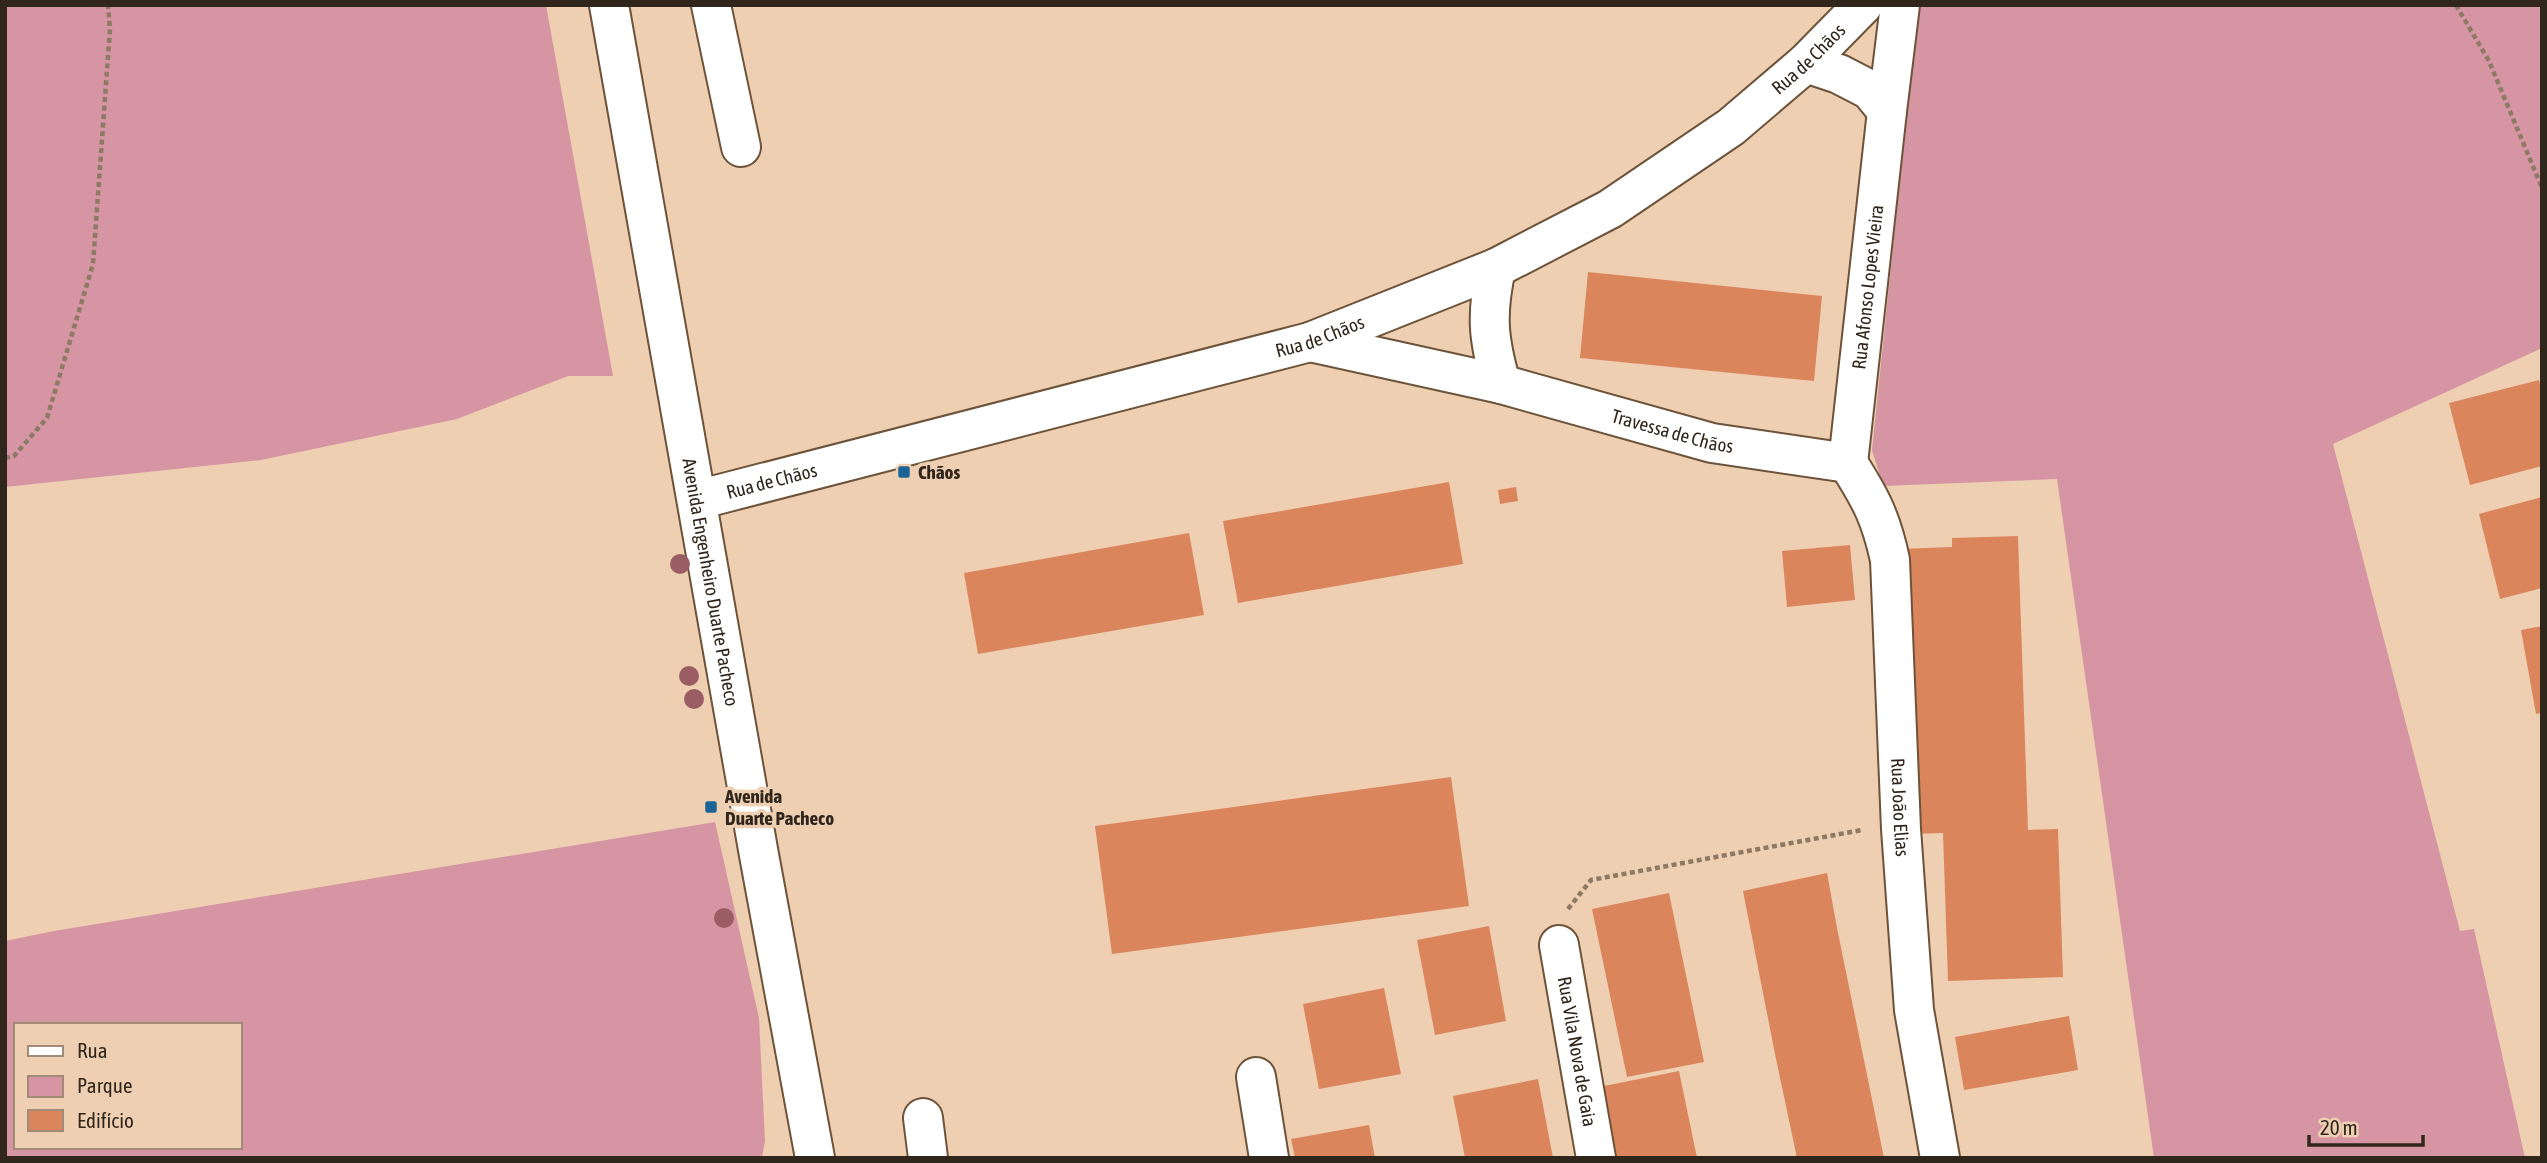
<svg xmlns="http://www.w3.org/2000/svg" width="2547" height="1163" viewBox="0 0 2547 1163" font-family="'Asap Condensed',sans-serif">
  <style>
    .green { fill: #d695a3; fill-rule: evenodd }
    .building { fill: #db855d }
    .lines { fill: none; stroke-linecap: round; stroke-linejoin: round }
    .street-casing { stroke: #6d5339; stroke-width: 42 }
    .primary-casing { stroke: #6d5339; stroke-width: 42 }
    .path { stroke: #8e7965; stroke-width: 4.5; stroke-dasharray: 5 3.5; stroke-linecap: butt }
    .street { stroke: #fff; stroke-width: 38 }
    .primary { stroke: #fff; stroke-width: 38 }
    .tree { fill: #9a5d63 }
    .poi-dot { fill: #1c6498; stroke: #eecfb2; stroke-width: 2.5 }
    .labels { text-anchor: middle; stroke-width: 7; stroke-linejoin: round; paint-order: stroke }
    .street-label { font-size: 19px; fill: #31261b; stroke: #eecfb2 }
    .poi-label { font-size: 19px; font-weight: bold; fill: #31261b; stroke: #eecfb2; text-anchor: start }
  </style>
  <rect width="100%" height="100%" fill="#eecfb2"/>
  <g class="green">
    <path d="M 5,5 L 546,5 L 613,376 L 568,376 L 457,419 L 261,460 L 5,487 Z"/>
    <path d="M 1918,5 L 2542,5 L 2542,348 L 2333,444 L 2460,931 L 2474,929 L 2525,1158 L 2154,1158 L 2057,479 L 1883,486 L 1872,450 Z"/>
    <path d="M 715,822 L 759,1018 L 765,1141 L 762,1158 L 5,1158 L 5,941 L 54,931 ZM 16,1025 L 240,1025 L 240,1147 L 16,1147 Z"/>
  </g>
  <g class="building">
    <path d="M 1588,272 L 1822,296 L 1814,381 L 1580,358 Z"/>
    <path d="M 2539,380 L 2542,393 L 2542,466 L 2470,485 L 2449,403 Z"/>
    <path d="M 1449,482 L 1463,564 L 1238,603 L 1223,521 Z"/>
    <path d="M 1516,487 L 1518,501 L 1500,504 L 1498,490 Z"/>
    <path d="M 2542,497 L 2542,588 L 2500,599 L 2479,514 Z"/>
    <path d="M 1189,533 L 1204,615 L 978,654 L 964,573 Z"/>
    <path d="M 2018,536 L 2028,830 L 2058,829 L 2063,977 L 1948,981 L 1943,833 L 1909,834 L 1899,549 L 1952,547 L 1952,538 Z"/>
    <path d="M 1850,545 L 1855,600 L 1787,607 L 1782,551 Z"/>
    <path d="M 2542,626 L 2542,713 L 2536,714 L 2521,630 Z"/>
    <path d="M 1451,777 L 1469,906 L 1112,954 L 1095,826 Z"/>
    <path d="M 1827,873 L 1837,928 L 1884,1158 L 1797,1158 L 1775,1054 L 1743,891 Z"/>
    <path d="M 1669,893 L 1704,1062 L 1627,1077 L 1592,909 Z"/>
    <path d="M 1489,926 L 1506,1021 L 1435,1035 L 1417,940 Z"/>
    <path d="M 1384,988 L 1401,1074 L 1319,1089 L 1303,1004 Z"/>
    <path d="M 2069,1016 L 2078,1070 L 1964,1090 L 1955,1037 Z"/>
    <path d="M 1679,1071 L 1697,1158 L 1614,1158 L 1599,1087 Z"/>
    <path d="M 1538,1079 L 1553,1158 L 1465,1158 L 1453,1096 Z"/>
    <path d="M 1369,1125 L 1375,1158 L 1295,1158 L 1291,1139 Z"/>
  </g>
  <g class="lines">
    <g class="street-casing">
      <g id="street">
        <path d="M 711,5 L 741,147"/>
        <path d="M 1806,63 L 1839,74 L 1870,90 L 1887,111 L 1900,5"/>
        <path d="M 1310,342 L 1501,384 C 1488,338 1486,315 1496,268"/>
        <path id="s1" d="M 1501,384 L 1712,443 L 1848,463"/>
        <path id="s2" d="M 1848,463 C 1871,499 1881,518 1890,560 L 1901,829 L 1914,1010 L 1940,1158"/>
        <path id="s3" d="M 1848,463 L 1887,111"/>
        <path id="s4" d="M 697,500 L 1310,342 L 1496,268 L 1610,209 L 1731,127 L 1806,63 L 1863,5"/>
        <path id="s5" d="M 1559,945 L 1596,1158"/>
        <path d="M 1256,1077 L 1269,1158"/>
        <path d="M 923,1118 L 928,1158"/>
      </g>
    </g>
    <g class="primary-casing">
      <g id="primary">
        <path id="s6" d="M 609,5 L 759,855 L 815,1158"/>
      </g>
    </g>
    <g class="path">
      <path d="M 2456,5 L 2489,61 L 2542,188"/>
      <path d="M 5,458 L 14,456 L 47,418 L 93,264 L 110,29 L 108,5"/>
      <path d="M 1568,909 L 1591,880 L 1862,830"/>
    </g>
    <use href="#street" class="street"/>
    <use href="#primary" class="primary"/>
  </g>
  <g class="tree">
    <circle cx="680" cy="564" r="10"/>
    <circle cx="689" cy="676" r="10"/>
    <circle cx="694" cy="699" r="10"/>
    <circle cx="724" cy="918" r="10"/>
  </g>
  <g class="poi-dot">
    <rect x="897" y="465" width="14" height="14" rx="3.5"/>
    <rect x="704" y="800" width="14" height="14" rx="3.5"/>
  </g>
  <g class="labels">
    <g class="street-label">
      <text dy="7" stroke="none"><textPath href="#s4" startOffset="1211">Rua de Chãos</textPath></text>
      <text dy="7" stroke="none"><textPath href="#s3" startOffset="177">Rua Afonso Lopes Vieira</textPath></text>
      <text dy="7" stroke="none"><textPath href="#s4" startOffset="644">Rua de Chãos</textPath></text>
      <text dy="7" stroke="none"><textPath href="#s1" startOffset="178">Travessa de Chãos</textPath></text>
      <text dy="7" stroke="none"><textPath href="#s4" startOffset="77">Rua de Chãos</textPath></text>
      <text dy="7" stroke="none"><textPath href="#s6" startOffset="586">Avenida Engenheiro Duarte Pacheco</textPath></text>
      <text dy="7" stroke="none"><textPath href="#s2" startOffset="354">Rua João Elias</textPath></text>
      <text dy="7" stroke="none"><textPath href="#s5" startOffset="108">Rua Vila Nova de Gaia</textPath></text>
    </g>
    <g class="poi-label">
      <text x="918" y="479">Chãos</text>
      <text x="725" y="803">Avenida<tspan x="725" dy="22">Duarte Pacheco</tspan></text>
    </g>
  </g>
  <rect width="2547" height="1163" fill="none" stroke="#31261b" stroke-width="14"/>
  <rect x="14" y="1023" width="228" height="126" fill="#eecfb2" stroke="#a28b76" stroke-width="2"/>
  <rect x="28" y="1046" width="35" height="10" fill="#ffffff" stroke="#a28b76" stroke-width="2"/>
  <text x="77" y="1058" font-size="21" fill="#31261b">Rua</text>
  <rect x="28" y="1076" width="35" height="21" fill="#d695a3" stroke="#a28b76" stroke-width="2"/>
  <text x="77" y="1093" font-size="21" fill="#31261b">Parque</text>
  <rect x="28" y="1110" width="35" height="21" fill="#db855d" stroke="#a28b76" stroke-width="2"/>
  <text x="77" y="1128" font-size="21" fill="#31261b">Edifício</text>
  <path d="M2309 1135v10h114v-10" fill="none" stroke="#31261b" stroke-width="3.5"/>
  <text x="2320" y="1135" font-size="21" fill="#31261b" stroke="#eecfb2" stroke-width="5" paint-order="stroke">20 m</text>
</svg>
